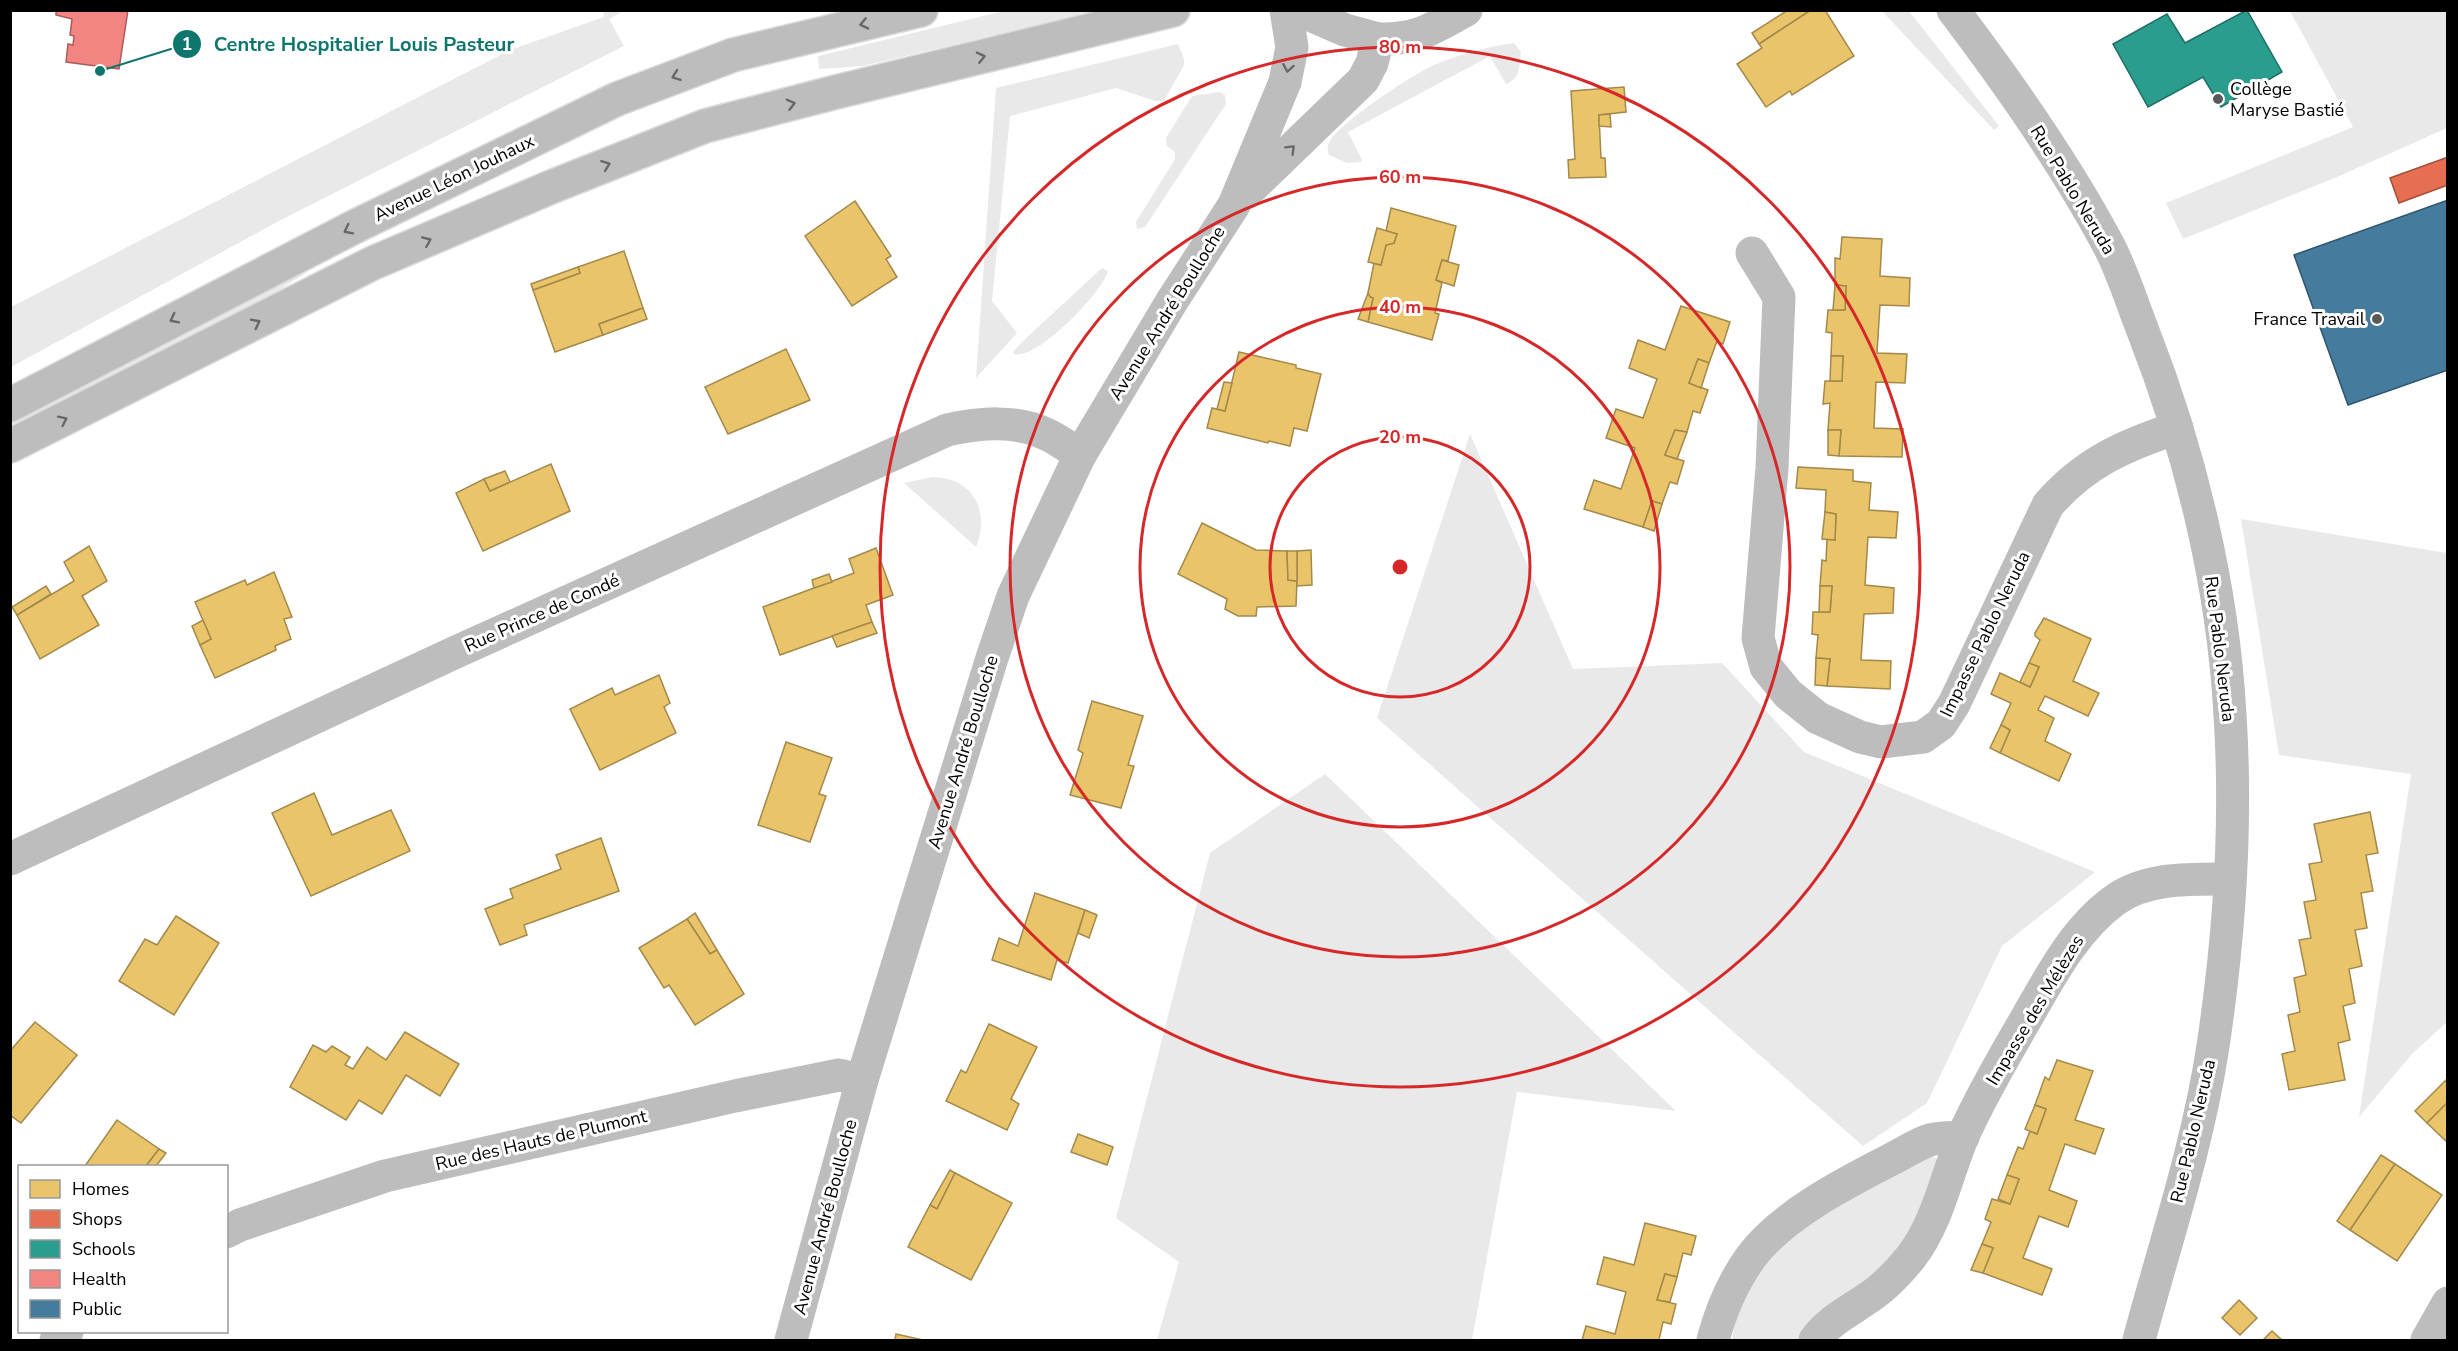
<svg xmlns="http://www.w3.org/2000/svg" width="2458" height="1351" viewBox="0 0 2458 1351" font-family="'Nunito Sans',sans-serif">
  <style>
    .green { fill: #e9e9e9 }
    .homes { fill: #e9c46a; stroke: #a3894a; stroke-width: 1.5 }
    .shops { fill: #e76f51; stroke: #a24e39; stroke-width: 1.5 }
    .schools { fill: #2a9d8f; stroke: #1d6e64; stroke-width: 1.5 }
    .health { fill: #f28482; stroke: #a95c5b; stroke-width: 1.5 }
    .public { fill: #457b9d; stroke: #30566e; stroke-width: 1.5 }
    .lines { fill: none; stroke-linecap: round; stroke-linejoin: round }
    .major-casing { stroke: #dbdbdb; stroke-width: 36 }
    .minor { stroke: #bdbdbd; stroke-width: 33 }
    .major { stroke: #bdbdbd; stroke-width: 33 }
    .oneway { stroke: #686868 }
    .ring { fill: none; stroke: #d62828; stroke-width: 3 }
    .poi-dot { fill: #595959; stroke: #fff; stroke-width: 2 }
    .labels { text-anchor: middle; stroke-width: 6; stroke-linejoin: round; paint-order: stroke }
    .poi-label { font-size: 18px; fill: #000; stroke: #fff; text-anchor: start }
    .street-label { font-size: 18px; fill: #000; stroke: #fff }
    .centre { fill: #d62828; stroke: #fff; stroke-width: 3 }
    .ring-label { font-size: 18px; text-anchor: middle; font-weight: bold; fill: #d62828; stroke: #fff; stroke-width: 6; stroke-linejoin: round; paint-order: stroke }
    .leader { fill: none; stroke: #0f766e; stroke-width: 2 }
    .callout-dot { fill: #0f766e; stroke: #fff; stroke-width: 2 }
    .mark-label { font-size: 18px; text-anchor: middle; font-weight: bold; fill: #fff }
    .callout-label { font-size: 20px; text-anchor: middle; font-weight: bold; fill: #0f766e; stroke: #fff; stroke-width: 6; stroke-linejoin: round; paint-order: stroke }
  </style>
  <rect width="100%" height="100%" fill="#fff"/>
  <g class="green">
    <path d="M 1008,10 L 1097,11 L 863,66 L 819,69 L 818,56 Z"/>
    <path d="M 603,11 L 623,11 L 609,19 L 624,46 L 279,221 L 11,367 L 11,307 L 510,50 L 604,17 Z"/>
    <path d="M 1882,11 L 1909,11 L 1999,126 L 1994,130 Z"/>
    <path d="M 2290,11 L 2447,11 L 2447,128 L 2337,177 L 2183,239 L 2166,203 L 2353,127 Z"/>
    <path d="M 1514,43 L 1521,52 C 1519,67 1521,78 1506,84 L 1490,56 L 1348,132 L 1362,160 L 1361,162 L 1347,163 L 1329,155 C 1327,150 1327,146 1330,141 C 1340,123 1413,74 1434,65 C 1458,55 1488,46 1514,43 Z"/>
    <path d="M 1178,44 L 1184,59 L 1184,65 L 1164,101 L 1155,101 L 1116,88 L 1010,116 L 992,301 L 1017,333 L 976,378 L 996,88 Z"/>
    <path d="M 1219,92 L 1225,95 L 1226,104 L 1145,227 L 1137,229 L 1136,222 L 1175,159 L 1175,152 L 1167,146 L 1166,138 L 1192,96 Z"/>
    <path d="M 311,264 L 313,268 L 285,286 L 261,310 L 11,437 L 11,420 Z"/>
    <path d="M 1102,268 L 1108,271 C 1102,293 1036,361 1014,354 L 1013,352 L 1023,341 Z"/>
    <path d="M 1470,434 L 1573,669 L 1722,663 L 1804,752 L 2095,872 L 2002,946 L 1927,1103 L 1863,1146 L 1377,718 Z"/>
    <path d="M 932,477 C 972,477 991,511 976,547 L 904,483 Z"/>
    <path d="M 2241,519 L 2447,553 L 2447,1022 L 2412,1054 L 2359,1117 L 2411,774 L 2279,755 Z"/>
    <path d="M 1325,774 L 1676,1111 L 1517,1092 L 1472,1340 L 1157,1340 L 1179,1262 L 1116,1218 L 1210,853 Z"/>
    <path d="M 1926,1156 L 1934,1157 L 1940,1161 L 1921,1216 L 1885,1266 L 1821,1314 L 1798,1340 L 1732,1340 C 1734,1330 1735,1319 1739,1309 C 1766,1233 1859,1190 1926,1156 Z"/>
  </g>
  <g class="homes">
    <path d="M 1788,10 L 1811,10 L 1759,44 L 1752,33 Z"/>
    <path d="M 1811,10 L 1825,10 L 1854,56 L 1792,95 L 1790,91 L 1766,107 L 1737,64 L 1762,48 L 1759,44 Z"/>
    <path d="M 1624,87 L 1626,112 L 1599,115 L 1601,158 L 1605,158 L 1606,177 L 1569,178 L 1568,160 L 1575,159 L 1571,91 Z"/>
    <path d="M 1610,114 L 1611,127 L 1599,126 L 1599,115 Z"/>
    <path d="M 855,201 L 891,256 L 886,259 L 897,277 L 852,306 L 805,236 Z"/>
    <path d="M 1391,208 L 1456,226 L 1448,261 L 1442,260 L 1436,280 L 1442,283 L 1435,313 L 1439,314 L 1432,340 L 1368,322 L 1373,298 L 1370,297 L 1368,293 L 1374,263 L 1381,265 L 1386,245 L 1394,243 L 1397,234 L 1386,231 Z"/>
    <path d="M 1377,228 L 1397,234 L 1394,243 L 1386,245 L 1381,265 L 1368,262 Z"/>
    <path d="M 1842,237 L 1882,239 L 1880,276 L 1910,278 L 1909,306 L 1880,305 L 1877,353 L 1907,354 L 1905,383 L 1876,382 L 1874,428 L 1903,429 L 1902,457 L 1839,456 L 1841,430 L 1828,430 L 1830,403 L 1823,404 L 1825,381 L 1842,381 L 1843,356 L 1831,356 L 1832,333 L 1826,332 L 1828,310 L 1845,310 L 1846,286 L 1835,285 L 1835,258 L 1840,259 Z"/>
    <path d="M 624,251 L 643,308 L 599,324 L 603,335 L 555,352 L 533,290 L 580,273 L 578,267 Z"/>
    <path d="M 1442,260 L 1459,265 L 1454,286 L 1436,280 Z"/>
    <path d="M 578,267 L 580,273 L 533,290 L 531,284 Z"/>
    <path d="M 1835,285 L 1846,286 L 1845,310 L 1833,310 Z"/>
    <path d="M 1368,293 L 1370,297 L 1373,298 L 1368,322 L 1358,319 Z"/>
    <path d="M 1681,306 L 1730,322 L 1723,344 L 1717,341 L 1709,363 L 1698,359 L 1689,383 L 1708,390 L 1700,413 L 1693,411 L 1687,432 L 1675,430 L 1665,455 L 1684,461 L 1677,484 L 1670,482 L 1662,504 L 1652,501 L 1643,527 L 1584,509 L 1594,480 L 1621,489 L 1635,448 L 1606,438 L 1616,409 L 1643,418 L 1657,379 L 1629,368 L 1638,340 L 1665,350 Z"/>
    <path d="M 643,308 L 647,319 L 603,335 L 599,324 Z"/>
    <path d="M 786,349 L 810,400 L 728,434 L 705,387 Z"/>
    <path d="M 1239,352 L 1296,365 L 1296,368 L 1321,374 L 1307,431 L 1294,428 L 1290,446 L 1269,441 L 1268,443 L 1207,428 L 1212,408 L 1225,411 Z"/>
    <path d="M 1831,356 L 1843,356 L 1842,381 L 1830,381 Z"/>
    <path d="M 1698,359 L 1709,363 L 1701,388 L 1689,383 Z"/>
    <path d="M 1224,382 L 1232,383 L 1225,411 L 1217,409 Z"/>
    <path d="M 1675,430 L 1687,432 L 1677,459 L 1665,455 Z"/>
    <path d="M 1828,430 L 1841,430 L 1839,456 L 1828,455 Z"/>
    <path d="M 551,464 L 570,511 L 483,551 L 456,493 L 484,479 L 490,491 Z"/>
    <path d="M 1798,467 L 1853,470 L 1853,481 L 1871,483 L 1869,510 L 1898,512 L 1896,538 L 1868,537 L 1865,585 L 1894,588 L 1893,613 L 1864,614 L 1861,660 L 1891,661 L 1890,689 L 1827,686 L 1830,659 L 1816,658 L 1818,635 L 1812,634 L 1813,612 L 1830,612 L 1832,586 L 1820,586 L 1822,560 L 1826,561 L 1827,539 L 1835,540 L 1836,514 L 1825,512 L 1826,490 L 1796,488 Z"/>
    <path d="M 505,471 L 510,482 L 490,491 L 484,479 Z"/>
    <path d="M 1652,501 L 1662,504 L 1654,531 L 1643,527 Z"/>
    <path d="M 1825,512 L 1836,514 L 1835,540 L 1822,539 Z"/>
    <path d="M 1202,523 L 1256,550 L 1287,551 L 1288,580 L 1297,581 L 1296,606 L 1257,607 L 1256,616 L 1238,616 L 1225,609 L 1227,599 L 1178,574 Z"/>
    <path d="M 89,546 L 107,581 L 82,596 L 99,625 L 40,659 L 17,615 L 74,581 L 64,562 Z"/>
    <path d="M 876,548 L 893,595 L 866,605 L 872,622 L 780,655 L 763,607 L 854,573 L 849,559 Z"/>
    <path d="M 1311,550 L 1312,585 L 1297,586 L 1297,551 Z"/>
    <path d="M 1287,551 L 1297,551 L 1297,581 L 1288,580 Z"/>
    <path d="M 274,572 L 292,617 L 284,619 L 291,639 L 275,646 L 276,650 L 215,678 L 200,645 L 211,639 L 195,602 L 245,580 L 247,585 Z"/>
    <path d="M 829,574 L 832,582 L 814,588 L 812,580 Z"/>
    <path d="M 46,586 L 51,594 L 17,615 L 12,607 Z"/>
    <path d="M 1820,586 L 1832,586 L 1830,612 L 1819,612 Z"/>
    <path d="M 2044,618 L 2091,639 L 2073,681 L 2099,693 L 2088,716 L 2045,696 L 2038,710 L 2054,718 L 2045,741 L 2071,754 L 2059,781 L 2000,753 L 2010,730 L 2001,725 L 2011,703 L 1991,694 L 2000,673 L 2030,687 L 2039,667 L 2029,663 L 2040,640 L 2035,636 L 2035,633 Z"/>
    <path d="M 203,620 L 211,639 L 200,645 L 192,626 Z"/>
    <path d="M 872,622 L 877,633 L 837,647 L 832,636 Z"/>
    <path d="M 1816,658 L 1830,659 L 1827,686 L 1815,685 Z"/>
    <path d="M 2029,663 L 2039,667 L 2030,687 L 2020,682 Z"/>
    <path d="M 659,675 L 670,703 L 664,707 L 676,733 L 600,770 L 570,709 L 612,688 L 615,695 Z"/>
    <path d="M 1092,701 L 1143,716 L 1128,765 L 1134,766 L 1121,808 L 1070,795 L 1083,753 L 1078,750 Z"/>
    <path d="M 2001,725 L 2010,730 L 2000,753 L 1990,748 Z"/>
    <path d="M 786,742 L 832,758 L 819,794 L 826,796 L 810,842 L 758,825 Z"/>
    <path d="M 314,793 L 332,835 L 391,810 L 410,851 L 311,896 L 272,813 Z"/>
    <path d="M 2370,812 L 2378,853 L 2366,855 L 2373,891 L 2361,893 L 2367,928 L 2355,930 L 2362,966 L 2349,969 L 2355,1003 L 2343,1006 L 2350,1040 L 2338,1043 L 2345,1080 L 2289,1090 L 2282,1054 L 2295,1051 L 2288,1015 L 2300,1012 L 2294,978 L 2306,975 L 2299,940 L 2311,938 L 2304,902 L 2316,900 L 2309,864 L 2322,862 L 2314,824 Z"/>
    <path d="M 601,838 L 619,891 L 524,925 L 527,935 L 500,945 L 485,909 L 513,898 L 510,889 L 561,869 L 556,855 Z"/>
    <path d="M 1035,893 L 1085,910 L 1068,963 L 1057,960 L 1051,980 L 992,960 L 999,938 L 1018,946 Z"/>
    <path d="M 1085,910 L 1097,915 L 1089,938 L 1078,933 Z"/>
    <path d="M 695,913 L 717,950 L 710,954 L 687,919 Z"/>
    <path d="M 176,916 L 219,943 L 174,1015 L 119,981 L 145,939 L 157,945 Z"/>
    <path d="M 687,919 L 710,954 L 717,950 L 744,994 L 695,1025 L 669,985 L 664,988 L 639,948 Z"/>
    <path d="M 35,1022 L 77,1055 L 21,1123 L 10,1115 L 10,1051 Z"/>
    <path d="M 989,1024 L 1037,1047 L 1011,1099 L 1019,1104 L 1007,1130 L 946,1101 L 961,1070 L 966,1073 Z"/>
    <path d="M 405,1032 L 459,1064 L 440,1096 L 406,1075 L 382,1114 L 359,1100 L 346,1120 L 290,1087 L 313,1045 L 326,1052 L 332,1046 L 350,1057 L 345,1065 L 353,1069 L 367,1047 L 386,1060 Z"/>
    <path d="M 2057,1060 L 2093,1071 L 2075,1120 L 2104,1129 L 2095,1154 L 2065,1144 L 2049,1190 L 2077,1201 L 2068,1227 L 2039,1216 L 2023,1258 L 2052,1269 L 2042,1295 L 1983,1273 L 1993,1248 L 1982,1244 L 1991,1222 L 1985,1219 L 1992,1199 L 2010,1204 L 2019,1179 L 2007,1175 L 2018,1147 L 2023,1149 L 2030,1131 L 2037,1134 L 2046,1109 L 2035,1105 L 2045,1077 L 2049,1080 Z"/>
    <path d="M 2448,1078 L 2448,1102 L 2427,1123 L 2415,1111 Z"/>
    <path d="M 2448,1102 L 2448,1143 L 2427,1123 Z"/>
    <path d="M 2035,1105 L 2046,1109 L 2037,1134 L 2025,1129 Z"/>
    <path d="M 117,1120 L 159,1149 L 146,1166 L 85,1166 Z"/>
    <path d="M 1078,1134 L 1113,1147 L 1107,1165 L 1071,1152 Z"/>
    <path d="M 159,1149 L 166,1153 L 156,1166 L 146,1166 Z"/>
    <path d="M 2381,1155 L 2395,1164 L 2350,1230 L 2337,1221 Z"/>
    <path d="M 2395,1164 L 2442,1195 L 2397,1261 L 2350,1230 Z"/>
    <path d="M 950,1170 L 955,1173 L 937,1209 L 930,1205 Z"/>
    <path d="M 955,1173 L 1012,1203 L 971,1280 L 908,1247 L 930,1205 L 937,1209 Z"/>
    <path d="M 2007,1175 L 2019,1179 L 2010,1204 L 1998,1199 Z"/>
    <path d="M 1645,1223 L 1696,1236 L 1691,1255 L 1683,1253 L 1677,1277 L 1665,1274 L 1657,1300 L 1676,1304 L 1671,1324 L 1663,1322 L 1659,1340 L 1582,1340 L 1586,1326 L 1615,1334 L 1626,1292 L 1597,1284 L 1604,1257 L 1634,1265 Z"/>
    <path d="M 1982,1244 L 1993,1248 L 1983,1273 L 1971,1270 Z"/>
    <path d="M 1665,1274 L 1677,1277 L 1670,1302 L 1657,1300 Z"/>
    <path d="M 2239,1300 L 2257,1318 L 2240,1335 L 2222,1318 Z"/>
    <path d="M 2272,1331 L 2282,1340 L 2263,1340 Z"/>
    <path d="M 896,1334 L 923,1340 L 895,1340 Z"/>
  </g>
  <path class="shops" d="M 2448,157 L 2448,185 L 2399,203 L 2390,178 Z"/>
  <path class="schools" d="M 2247,10 L 2282,72 L 2221,107 L 2203,77 L 2148,107 L 2113,44 L 2167,14 L 2185,43 Z"/>
  <path class="health" d="M 56,10 L 128,10 L 119,69 L 66,62 L 68,44 L 73,45 L 74,36 L 70,35 L 72,19 L 56,15 Z"/>
  <path class="public" d="M 2448,200 L 2448,370 L 2348,405 L 2294,255 Z"/>
  <g class="lines">
    <g class="major-casing">
      <g id="major">
        <path d="M 10,405 L 356,226 L 617,99 L 733,55 L 921,10"/>
        <path d="M 10,446 L 373,263 L 551,187 L 705,126 L 836,92 L 1173,10"/>
      </g>
    </g>
    <g class="minor">
      <path d="M 1299,10 L 1345,30 L 1378,39"/>
      <path d="M 1953,10 C 2010,85 2065,163 2109,246 C 2123,273 2132,303 2143,331 C 2190,451 2223,586 2230,715 C 2237,823 2229,939 2213,1046 C 2198,1146 2165,1243 2139,1340"/>
      <path d="M 1246,193 L 1363,80 L 1372,63 L 1378,39 C 1417,40 1432,29 1466,10"/>
      <path d="M 1752,253 L 1779,297 L 1772,468 L 1758,638 L 1766,667 L 1788,694 L 1818,718 L 1860,737 L 1881,742 L 1923,737 L 1941,724 L 1954,704 L 2048,505 C 2084,463 2125,445 2177,428"/>
      <path d="M 10,859 L 456,652 L 947,430 C 979,423 1016,419 1048,435 C 1059,440 1069,448 1080,455"/>
      <path d="M 226,1232 L 240,1225 L 385,1176 L 735,1096 L 839,1075 L 862,1080"/>
      <path d="M 56,1340 L 67,1332"/>
      <path d="M 791,1340 L 862,1080 L 992,658 L 1013,596 L 1080,455 L 1172,301 L 1234,205 L 1285,82 L 1292,47 L 1286,10"/>
      <path d="M 1713,1340 C 1721,1310 1732,1283 1751,1257 C 1781,1216 1845,1183 1890,1160 C 1902,1154 1914,1146 1927,1141 C 1937,1137 1952,1138 1963,1137"/>
      <path d="M 1815,1340 C 1832,1317 1858,1307 1879,1290 C 1890,1281 1902,1268 1911,1257 C 1938,1222 1946,1176 1963,1136 C 1980,1098 2002,1060 2023,1024 C 2048,981 2073,930 2115,900 C 2147,877 2192,879 2229,879"/>
      <path d="M 2427,1340 L 2448,1303"/>
    </g>
    <use href="#major" class="major"/>
  </g>
  <defs><path id="oneway-chevron" d="M-2-3.5L2.5 0L-2 3.5" fill="none" stroke-width="1.6" stroke-linecap="round" stroke-linejoin="round" transform="scale(1.5)"/></defs>
  <g class="oneway">
    <use href="#oneway-chevron" transform="translate(864 24) rotate(167)"/>
    <use href="#oneway-chevron" transform="translate(981 57) rotate(-13)"/>
    <use href="#oneway-chevron" transform="translate(1288 68) rotate(100)"/>
    <use href="#oneway-chevron" transform="translate(676 76) rotate(160)"/>
    <use href="#oneway-chevron" transform="translate(791 104) rotate(-15)"/>
    <use href="#oneway-chevron" transform="translate(1291 149) rotate(-45)"/>
    <use href="#oneway-chevron" transform="translate(606 165) rotate(-21)"/>
    <use href="#oneway-chevron" transform="translate(348 230) rotate(153)"/>
    <use href="#oneway-chevron" transform="translate(427 241) rotate(-23)"/>
    <use href="#oneway-chevron" transform="translate(174 319) rotate(153)"/>
    <use href="#oneway-chevron" transform="translate(256 323) rotate(-27)"/>
    <use href="#oneway-chevron" transform="translate(63 420) rotate(-26)"/>
  </g>
  <g class="ring">
    <circle cx="1400" cy="567" r="130"/>
    <circle cx="1400" cy="567" r="260"/>
    <circle cx="1400" cy="567" r="390"/>
    <circle cx="1400" cy="567" r="520"/>
  </g>
  <g class="poi-dot">
    <circle cx="2218" cy="99" r="6"/>
    <circle cx="2377" cy="319" r="6"/>
  </g>
  <g class="labels">
    <g class="poi-label">
      <text x="2230" y="95">Collège<tspan x="2230" dy="21">Maryse Bastié</tspan></text>
      <text x="2365" y="325" text-anchor="end">France Travail</text>
    </g>
    <g class="street-label">
      <text transform="translate(454 178) rotate(-26)" y="6">Avenue Léon Jouhaux</text>
      <text transform="translate(2073 190) rotate(59)" y="6">Rue Pablo Neruda</text>
      <text transform="translate(1167 313) rotate(-58)" y="6">Avenue André Boulloche</text>
      <text transform="translate(542 613) rotate(-24)" y="6">Rue Prince de Condé</text>
      <text transform="translate(1985 634) rotate(-64)" y="6">Impasse Pablo Neruda</text>
      <text transform="translate(2220 649) rotate(83)" y="6">Rue Pablo Neruda</text>
      <text transform="translate(963 752) rotate(-73)" y="6">Avenue André Boulloche</text>
      <text transform="translate(2035 1010) rotate(-59)" y="6">Impasse des Mélèzes</text>
      <text transform="translate(2193 1131) rotate(-77)" y="6">Rue Pablo Neruda</text>
      <text transform="translate(541 1140) rotate(-13)" y="6">Rue des Hauts de Plumont</text>
      <text transform="translate(825 1217) rotate(-75)" y="6">Avenue André Boulloche</text>
    </g>
  </g>
  <circle cx="1400" cy="567" r="9" class="centre"/>
  <g class="ring-label">
    <text x="1400" y="53">80 m</text>
    <text x="1400" y="183">60 m</text>
    <text x="1400" y="313">40 m</text>
    <text x="1400" y="443">20 m</text>
  </g>
  <path class="leader" d="M100 71L187 44"/>
  <g class="callout-dot">
    <circle cx="100" cy="71" r="6"/>
    <circle cx="187" cy="44" r="15"/>
  </g>
  <g class="mark-label">
    <text x="187" y="50">1</text>
  </g>
  <g class="callout-label">
    <text x="364" y="51">Centre Hospitalier Louis Pasteur</text>
  </g>
  <rect width="2458" height="1351" fill="none" stroke="#000000" stroke-width="24"/>
  <rect x="18" y="1165" width="210" height="168" fill="#ffffff" stroke="#999999" stroke-width="1.5"/>
  <rect x="30" y="1180" width="30" height="18" fill="#e9c46a" stroke="#999999" stroke-width="1.5"/>
  <text x="72" y="1195" font-size="18" fill="#000000">Homes</text>
  <rect x="30" y="1210" width="30" height="18" fill="#e76f51" stroke="#999999" stroke-width="1.5"/>
  <text x="72" y="1225" font-size="18" fill="#000000">Shops</text>
  <rect x="30" y="1240" width="30" height="18" fill="#2a9d8f" stroke="#999999" stroke-width="1.5"/>
  <text x="72" y="1255" font-size="18" fill="#000000">Schools</text>
  <rect x="30" y="1270" width="30" height="18" fill="#f28482" stroke="#999999" stroke-width="1.5"/>
  <text x="72" y="1285" font-size="18" fill="#000000">Health</text>
  <rect x="30" y="1300" width="30" height="18" fill="#457b9d" stroke="#999999" stroke-width="1.5"/>
  <text x="72" y="1315" font-size="18" fill="#000000">Public</text>
</svg>
